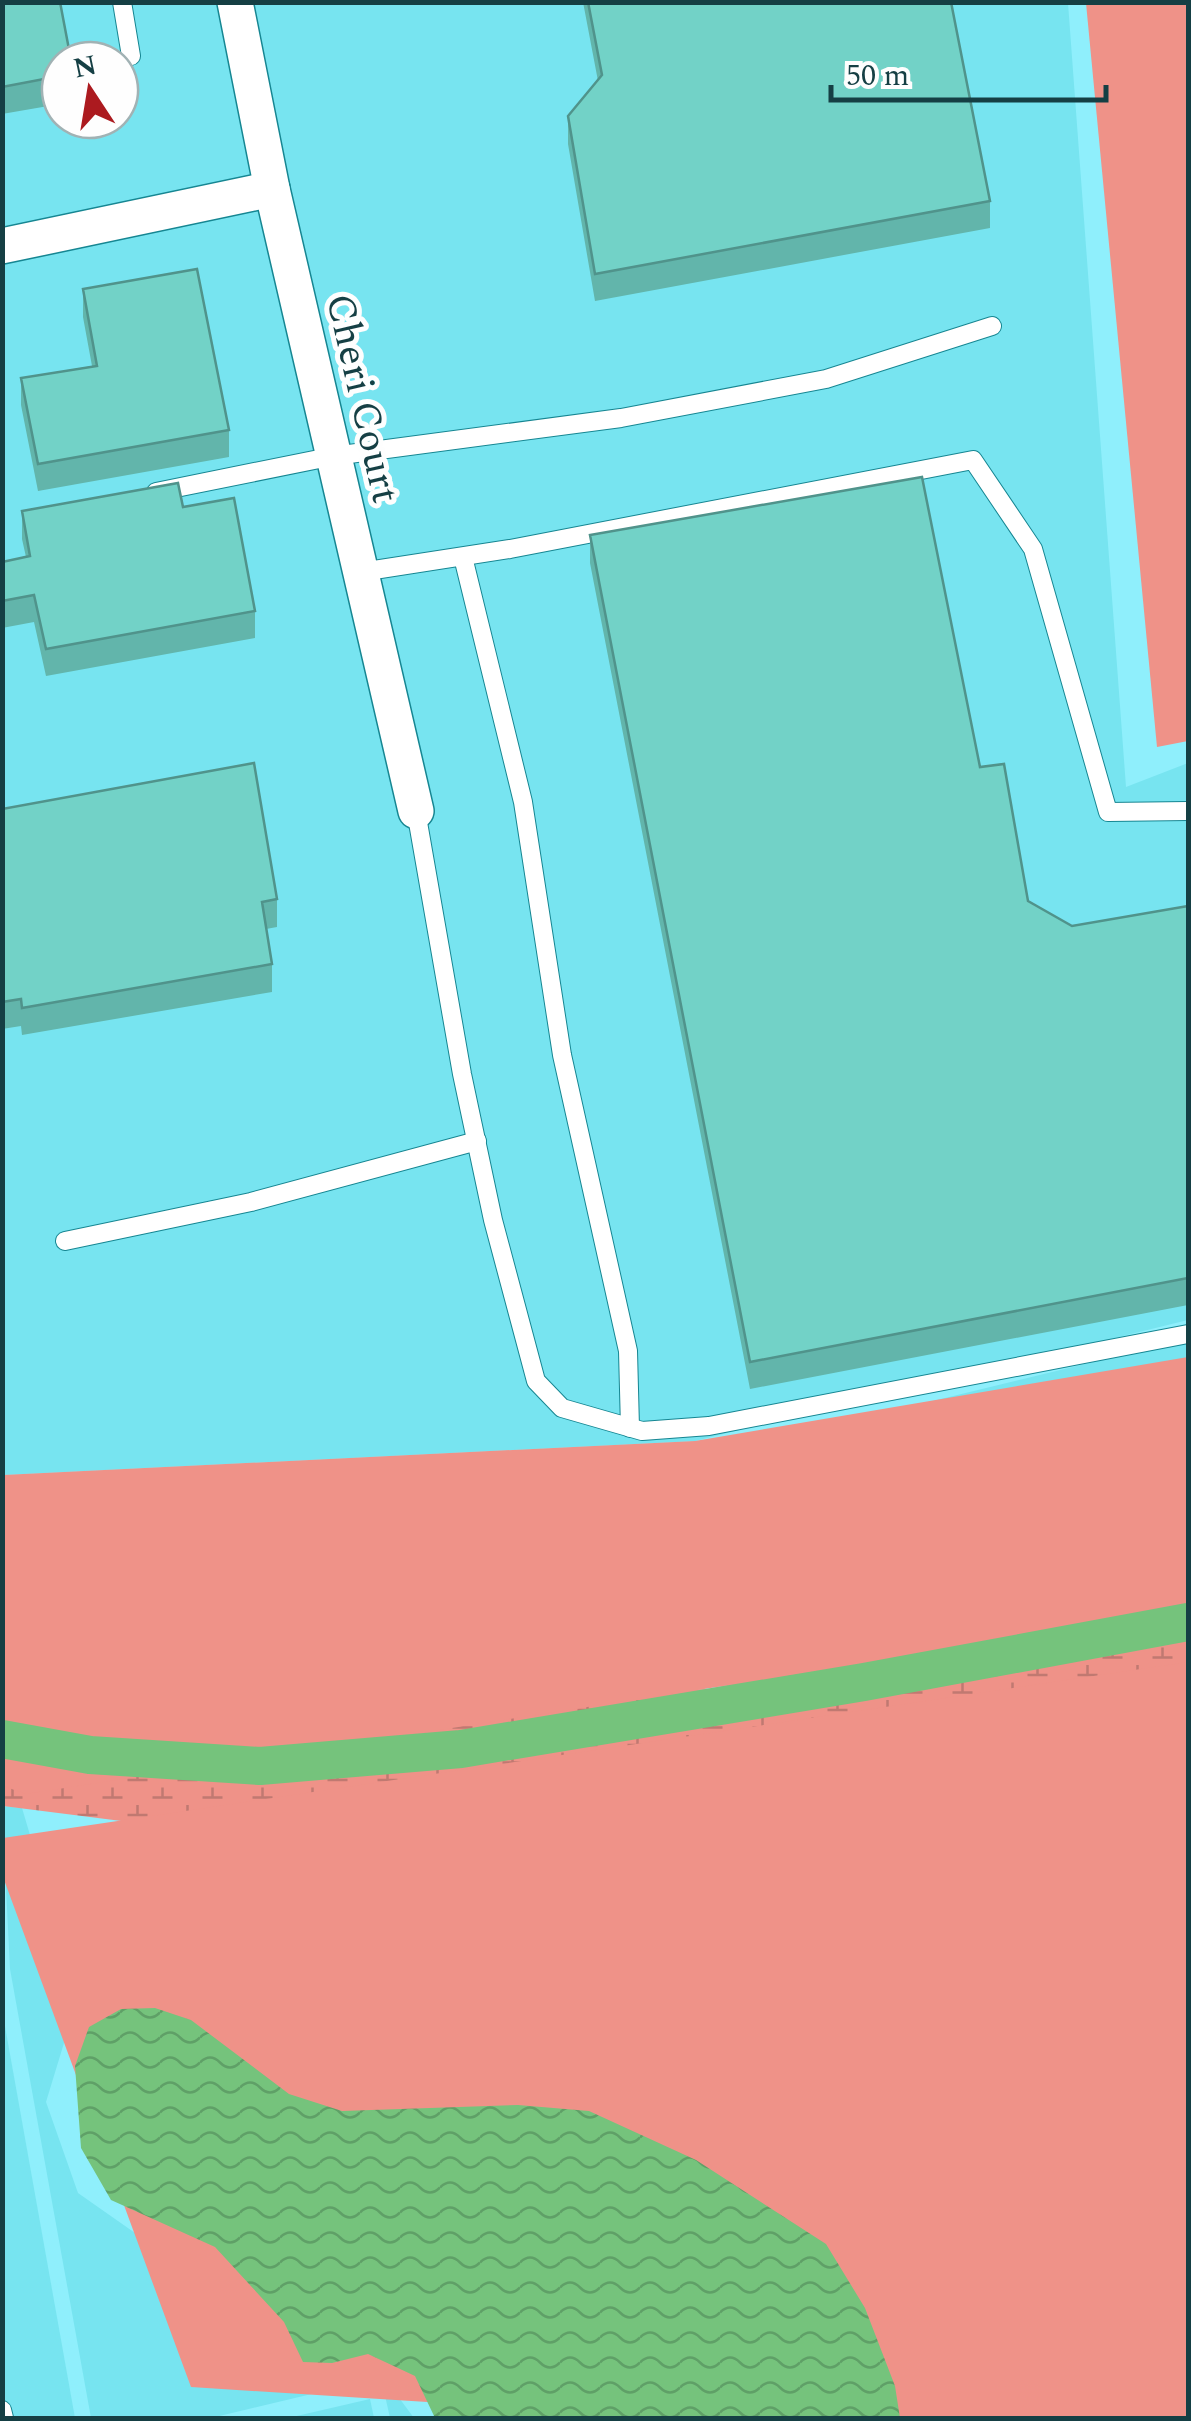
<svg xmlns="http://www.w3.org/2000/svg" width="1191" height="2421" viewBox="0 0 1191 2421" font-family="Spectral,serif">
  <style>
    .built { fill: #77e4f0; fill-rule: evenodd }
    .wetland { fill: url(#wetland-marsh) }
    .park { fill: #ef9288 }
    .water { fill: url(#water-waves) }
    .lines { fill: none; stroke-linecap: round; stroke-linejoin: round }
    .canal { stroke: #75c37c; stroke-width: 38 }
    .lane-casing { stroke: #168692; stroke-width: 20 }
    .street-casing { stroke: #168692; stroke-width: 38 }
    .lane { stroke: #fff; stroke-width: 18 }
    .street { stroke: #fff; stroke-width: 35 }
    .wall { fill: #62b5ab }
    .building { fill: #72d2c7; stroke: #50938b; stroke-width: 2.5 }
    .labels { text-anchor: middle; stroke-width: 10; stroke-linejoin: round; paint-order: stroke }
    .street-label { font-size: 40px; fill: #153f44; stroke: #fefefe }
  </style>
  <defs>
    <pattern id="wetland-marsh" width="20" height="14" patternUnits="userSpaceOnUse" patternTransform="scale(2.5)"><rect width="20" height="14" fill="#ef9288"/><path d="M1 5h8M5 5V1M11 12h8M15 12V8" fill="none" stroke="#c07971"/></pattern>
    <pattern id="water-waves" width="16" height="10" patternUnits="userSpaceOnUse" patternTransform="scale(2.5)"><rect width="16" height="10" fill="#75c37c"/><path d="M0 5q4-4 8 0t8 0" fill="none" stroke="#5fa067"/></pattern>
  </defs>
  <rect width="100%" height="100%" fill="#8feffc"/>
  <g class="built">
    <path d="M 2,3 L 1068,3 L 1126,787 L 1188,763 L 1188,1320 L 695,1441 L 3,1475 ZM 60,60 L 120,60 L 120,120 L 60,120 Z"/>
    <path d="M 1188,1339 L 1188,1359 L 797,1434 Z"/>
    <path d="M 2,1806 L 22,1808 L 78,1997 L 46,2102 L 78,2193 L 185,2268 L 388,2383 L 414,2418 L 390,2418 L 384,2391 L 366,2381 L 211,2418 L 91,2418 L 10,1969 Z"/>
    <path d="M 3,2015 L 75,2418 L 3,2418 Z"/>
    <path d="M 370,2399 L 374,2418 L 288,2418 Z"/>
  </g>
  <path class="wetland" d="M 1188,1590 L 1188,1685 L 153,1825 L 3,1806 L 2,1703 L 25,1711 L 708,1689 Z"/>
  <g class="park">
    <path d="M 1086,3 L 1188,3 L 1188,741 L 1157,747 Z"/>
    <path d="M 1188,1357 L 1188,1614 L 26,1794 L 3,1786 L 3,1475 L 695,1441 Z"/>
    <path d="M 1188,1662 L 1188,2418 L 521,2418 L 521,2408 L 191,2387 L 3,1877 L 3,1838 Z"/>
  </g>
  <path class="water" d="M 155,2008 L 191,2020 L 289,2094 L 342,2111 L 518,2105 L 589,2111 L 696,2160 L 826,2244 L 865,2308 L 895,2386 L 900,2418 L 435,2418 L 415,2376 L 368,2354 L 332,2363 L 303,2362 L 284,2322 L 215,2247 L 111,2200 L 81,2148 L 75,2066 L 89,2027 L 121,2009 Z"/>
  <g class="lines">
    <path class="canal" d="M 2,1739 L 90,1755 L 260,1766 L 461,1749 L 864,1682 L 1188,1622"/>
    <g class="lane-casing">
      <g id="lane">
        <path d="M 122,2 L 131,56"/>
        <path d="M 156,492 L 334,456 L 621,418 L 826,379 L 992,326"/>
        <path d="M 463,557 L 523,802 L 562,1055 L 628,1351 L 630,1428"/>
        <path d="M 361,572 L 510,549 L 973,460 L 1033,549 L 1108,812 L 1188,811"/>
        <path d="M 416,811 L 462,1074 L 493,1220 L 536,1381 L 562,1408 L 642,1431 L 709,1426 L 1188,1334"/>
        <path d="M 65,1241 L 251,1202 L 477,1141"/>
        <path d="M 2,2410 L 4,2418"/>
      </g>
    </g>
    <g class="street-casing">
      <g id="street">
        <path d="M 235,2 L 272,189 L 416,811"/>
        <path d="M 2,246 L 272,189"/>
      </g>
    </g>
    <use href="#lane" class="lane"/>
    <use href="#street" class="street"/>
  </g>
  <g class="wall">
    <path d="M 2,2 L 60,60 L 60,104 L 2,114 Z"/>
    <path d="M 583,2 L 951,2 L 990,201 L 990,228 L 595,301 L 568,144 L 568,116 L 598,81 Z"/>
    <path d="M 83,289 L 229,430 L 229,457 L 38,491 L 21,405 L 21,378 L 92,366 L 83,317 Z"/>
    <path d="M 183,507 L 255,611 L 255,638 L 46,676 L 34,622 L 2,628 L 2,562 L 26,557 L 22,539 L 22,511 Z"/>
    <path d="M 590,535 L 980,767 L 1028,901 L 1072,926 L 1188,906 L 1188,1305 L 750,1389 L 590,563 Z"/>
    <path d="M 2,809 L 277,899 L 277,927 L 266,929 L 272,964 L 272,992 L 22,1035 L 21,1026 L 2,1029 Z"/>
  </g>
  <g class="building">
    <path d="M 2,2 L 60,2 L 71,60 L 60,60 L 60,76 L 2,87 Z"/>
    <path d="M 588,2 L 951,2 L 990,201 L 595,274 L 568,116 L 602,75 Z"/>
    <path d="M 197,269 L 229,430 L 38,464 L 21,378 L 97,366 L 83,289 Z"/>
    <path d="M 922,477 L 980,767 L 1004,764 L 1028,901 L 1072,926 L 1188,906 L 1188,1278 L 750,1362 L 590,535 Z"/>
    <path d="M 178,483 L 183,507 L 234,498 L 255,611 L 46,649 L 34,595 L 2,601 L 2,562 L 30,556 L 22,511 Z"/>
    <path d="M 254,763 L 277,899 L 262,902 L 272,964 L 22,1008 L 21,999 L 2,1002 L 2,809 Z"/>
  </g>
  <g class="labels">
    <g class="street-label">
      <text transform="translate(364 398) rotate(77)" y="14">Cheri Court</text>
    </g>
  </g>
  <rect width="1191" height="2421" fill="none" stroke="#153f44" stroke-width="10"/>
  <g transform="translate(90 90) rotate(348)"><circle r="48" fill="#fefefe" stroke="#a1b2b4" stroke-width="2.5"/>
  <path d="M0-8L18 38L0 25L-18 38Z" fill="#ac1a1f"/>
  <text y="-15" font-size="28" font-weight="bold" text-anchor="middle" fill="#153f44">N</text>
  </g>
  <path d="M831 85v15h275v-15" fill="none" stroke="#153f44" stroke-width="5"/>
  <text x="846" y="85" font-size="30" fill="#153f44" stroke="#fefefe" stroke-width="8" paint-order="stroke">50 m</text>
</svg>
